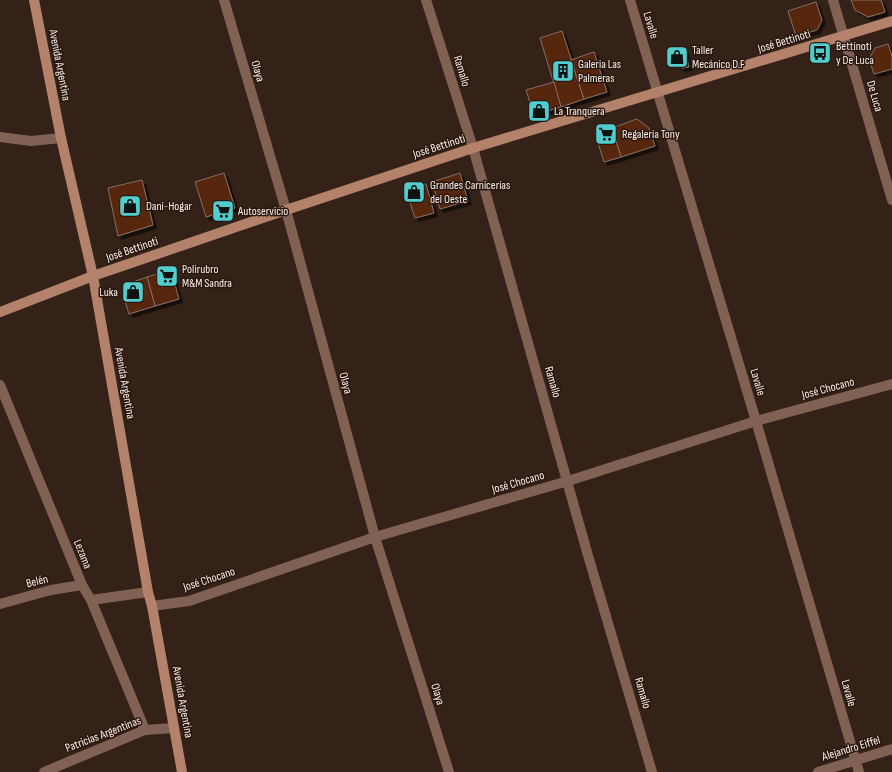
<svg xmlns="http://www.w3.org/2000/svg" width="892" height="772" viewBox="0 0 892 772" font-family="'Sofia Sans Condensed',sans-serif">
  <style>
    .building { fill: #572509; stroke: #856f65; filter: url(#shadow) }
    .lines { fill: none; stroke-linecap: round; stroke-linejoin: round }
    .street { stroke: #816153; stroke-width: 10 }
    .secondary { stroke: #b4826b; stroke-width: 10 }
    .labels { text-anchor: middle; stroke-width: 3; stroke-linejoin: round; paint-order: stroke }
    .street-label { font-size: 12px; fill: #faede7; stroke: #291810 }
    .poi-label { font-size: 12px; fill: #faede7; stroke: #291810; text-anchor: start }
  </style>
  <defs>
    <filter id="shadow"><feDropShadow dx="3.5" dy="3.5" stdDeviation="0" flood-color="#0009"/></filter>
  </defs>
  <rect width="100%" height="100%" fill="#342219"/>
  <g class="building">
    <path d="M 851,0 L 881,0 L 885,12 L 868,17 L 855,10 Z"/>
    <path d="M 816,2 L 822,20 L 817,30 L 796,36 L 788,11 Z"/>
    <path d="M 562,31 L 584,99 L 561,107 L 540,38 Z"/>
    <path d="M 888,44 L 892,56 L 892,69 L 874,74 L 869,59 L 875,48 Z"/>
    <path d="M 684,48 L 689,67 L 682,68 L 669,61 L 668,53 Z"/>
    <path d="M 594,52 L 607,92 L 584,99 L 571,60 Z"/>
    <path d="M 554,82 L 561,107 L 534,115 L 526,90 Z"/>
    <path d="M 637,119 L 649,128 L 655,146 L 621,157 L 612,128 Z"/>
    <path d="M 612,128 L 621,157 L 604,162 L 595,133 Z"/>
    <path d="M 224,173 L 235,208 L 206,217 L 195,182 Z"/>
    <path d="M 460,173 L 468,201 L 440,209 L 432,182 Z"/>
    <path d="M 142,180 L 153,225 L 118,236 L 108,188 Z"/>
    <path d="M 426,184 L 434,213 L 415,218 L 406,190 Z"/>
    <path d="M 171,270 L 179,299 L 155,306 L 147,277 Z"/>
    <path d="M 147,277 L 155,306 L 129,314 L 124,298 L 133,282 Z"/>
  </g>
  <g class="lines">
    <g class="street">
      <path d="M 224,0 L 286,210 L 375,537 L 449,772"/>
      <path d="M 426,0 L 473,148 L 587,552 L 652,772"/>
      <path d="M 630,0 L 756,421 L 859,772"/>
      <path d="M 833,0 L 892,200"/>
      <path d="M 0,137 L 31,141 L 61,138"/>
      <path d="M 0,385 L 82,585 L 91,600 L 145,730"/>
      <path d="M 91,600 L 148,592"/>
      <path d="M 0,604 L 51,590 L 82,585"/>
      <path d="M 152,606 L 189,601 L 375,537 L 568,481 L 756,421 L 892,384"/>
      <path d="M 44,772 L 145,730 L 174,728"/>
      <path d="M 818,772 L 892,749"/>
    </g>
    <g class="secondary">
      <path d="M 34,0 L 61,138 L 93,276 L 148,592 L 152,606 L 182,772"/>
      <path d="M 0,312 L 93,276 L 286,210 L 473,148 L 892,21"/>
    </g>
  </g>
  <defs>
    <g id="bus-square" transform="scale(1.15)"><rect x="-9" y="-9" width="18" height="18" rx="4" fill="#52cdce" stroke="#291810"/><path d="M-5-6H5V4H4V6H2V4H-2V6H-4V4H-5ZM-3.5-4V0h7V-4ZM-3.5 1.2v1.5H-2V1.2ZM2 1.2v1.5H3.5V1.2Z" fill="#111"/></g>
    <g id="shop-square" transform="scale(1.15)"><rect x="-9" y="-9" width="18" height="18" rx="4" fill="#52cdce" stroke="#291810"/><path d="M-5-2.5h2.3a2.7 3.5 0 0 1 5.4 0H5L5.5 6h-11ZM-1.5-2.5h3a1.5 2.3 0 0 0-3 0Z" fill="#111"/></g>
    <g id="building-square" transform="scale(1.15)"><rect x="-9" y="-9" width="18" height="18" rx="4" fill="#52cdce" stroke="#291810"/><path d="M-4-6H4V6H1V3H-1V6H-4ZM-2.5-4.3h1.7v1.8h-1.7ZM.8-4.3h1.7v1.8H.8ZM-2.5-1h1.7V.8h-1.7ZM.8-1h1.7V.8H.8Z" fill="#111"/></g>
    <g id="supermarket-square" transform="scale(1.15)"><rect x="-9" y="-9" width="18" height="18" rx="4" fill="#52cdce" stroke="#291810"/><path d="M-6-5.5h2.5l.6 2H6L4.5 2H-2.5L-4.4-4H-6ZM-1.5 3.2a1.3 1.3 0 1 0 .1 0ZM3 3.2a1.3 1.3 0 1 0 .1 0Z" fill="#111"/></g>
  </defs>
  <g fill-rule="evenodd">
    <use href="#bus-square" x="820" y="53"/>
    <use href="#shop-square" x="677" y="57"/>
    <use href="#building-square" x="563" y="71"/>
    <use href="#shop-square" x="539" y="111"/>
    <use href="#supermarket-square" x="606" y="134"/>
    <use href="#shop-square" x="414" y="192"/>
    <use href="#shop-square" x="130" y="206"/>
    <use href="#supermarket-square" x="223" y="211"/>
    <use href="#supermarket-square" x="167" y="276"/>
    <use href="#shop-square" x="133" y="292"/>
  </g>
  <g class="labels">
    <g class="street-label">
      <text transform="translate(651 25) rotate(73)" y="4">Lavalle</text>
      <text transform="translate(784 41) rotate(-17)" y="4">José Bettinoti</text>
      <text transform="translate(60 65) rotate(79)" y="4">Avenida Argentina</text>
      <text transform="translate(258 71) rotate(74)" y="4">Olaya</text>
      <text transform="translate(462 71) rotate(73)" y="4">Ramallo</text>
      <text transform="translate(875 96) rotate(74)" y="4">De Luca</text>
      <text transform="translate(439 146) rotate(-18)" y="4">José Bettinoti</text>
      <text transform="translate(132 249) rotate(-19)" y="4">José Bettinoti</text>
      <text transform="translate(553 382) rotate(74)" y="4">Ramallo</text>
      <text transform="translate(758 382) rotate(73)" y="4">Lavalle</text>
      <text transform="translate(125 383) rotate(80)" y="4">Avenida Argentina</text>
      <text transform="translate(346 383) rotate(75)" y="4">Olaya</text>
      <text transform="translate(828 388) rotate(-15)" y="4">José Chocano</text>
      <text transform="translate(518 482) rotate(-16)" y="4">José Chocano</text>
      <text transform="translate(83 554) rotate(68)" y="4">Lezama</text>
      <text transform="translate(209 579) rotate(-18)" y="4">José Chocano</text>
      <text transform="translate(37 581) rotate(-14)" y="4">Belén</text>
      <text transform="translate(643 693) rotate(74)" y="4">Ramallo</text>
      <text transform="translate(849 693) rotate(74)" y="4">Lavalle</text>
      <text transform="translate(438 694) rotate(73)" y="4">Olaya</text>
      <text transform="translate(183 702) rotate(80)" y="4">Avenida Argentina</text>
      <text transform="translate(103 734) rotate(-21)" y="4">Patricias Argentinas</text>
      <text transform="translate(851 748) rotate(-17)" y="4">Alejandro Eiffel</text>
    </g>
    <g class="poi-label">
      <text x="836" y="50">Bettinoti<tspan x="836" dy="14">y De Luca</tspan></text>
      <text x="692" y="54">Taller<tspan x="692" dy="14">Mecánico D.F</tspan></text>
      <text x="578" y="68">Galeria Las<tspan x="578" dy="14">Palmeras</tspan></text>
      <text x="554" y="115">La Tranquera</text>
      <text x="622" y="138">Regaleria Tony</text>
      <text x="430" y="189">Grandes Carnicerias<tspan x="430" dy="14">del Oeste</tspan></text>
      <text x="146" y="210">Dani-Hogar</text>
      <text x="238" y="215">Autoservicio</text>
      <text x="182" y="273">Polirubro<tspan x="182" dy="14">M&amp;M Sandra</tspan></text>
      <text x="118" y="296" text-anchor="end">Luka</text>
    </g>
  </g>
</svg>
